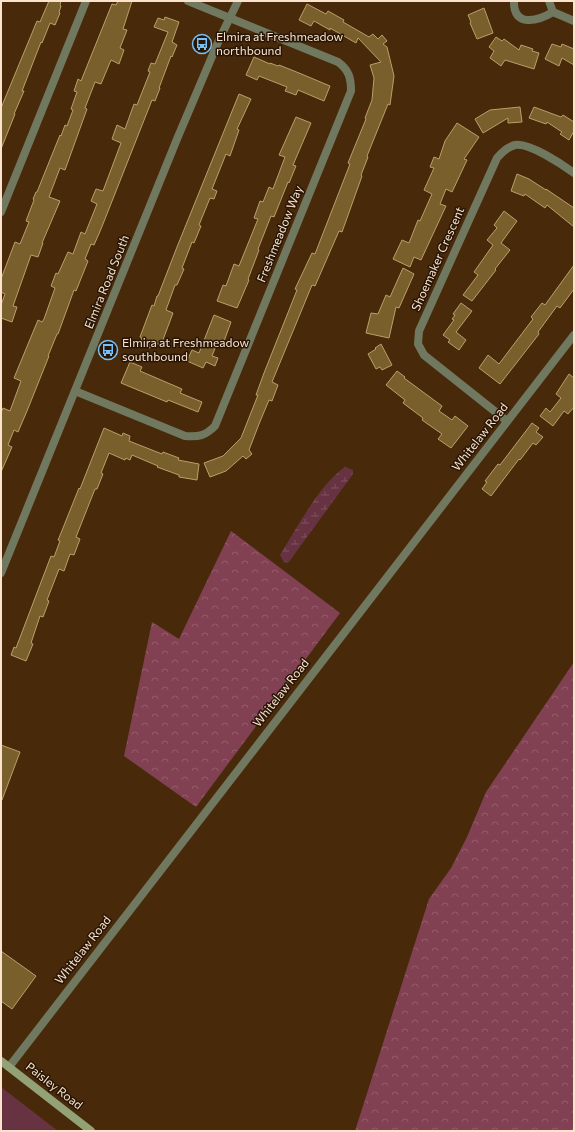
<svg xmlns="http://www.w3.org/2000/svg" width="575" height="1132" viewBox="0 0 575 1132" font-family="Commissioner,sans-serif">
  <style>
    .green { fill: #673342 }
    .forest { fill: url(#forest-crowns) }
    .wetland { fill: url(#wetland-marsh) }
    .building { fill: #795f2b; stroke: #bb9f6a }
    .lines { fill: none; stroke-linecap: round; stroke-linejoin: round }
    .minor { stroke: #70795f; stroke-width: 8 }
    .tertiary { stroke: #70795f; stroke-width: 8 }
    .secondary { stroke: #93a177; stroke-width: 8 }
    .labels { text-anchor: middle; stroke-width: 3; stroke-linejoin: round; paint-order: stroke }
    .poi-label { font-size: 12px; fill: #fce3ce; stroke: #271606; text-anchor: start }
    .street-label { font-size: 12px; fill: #fce3ce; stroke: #271606 }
  </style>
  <defs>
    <pattern id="forest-crowns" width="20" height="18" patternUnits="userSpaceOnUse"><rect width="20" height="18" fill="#814153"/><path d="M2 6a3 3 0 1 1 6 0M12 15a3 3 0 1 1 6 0" fill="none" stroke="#945c6b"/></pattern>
    <pattern id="wetland-marsh" width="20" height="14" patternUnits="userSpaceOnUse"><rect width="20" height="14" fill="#673342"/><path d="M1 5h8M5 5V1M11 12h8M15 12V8" fill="none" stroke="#7e505c"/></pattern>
  </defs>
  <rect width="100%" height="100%" fill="#482a0b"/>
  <path class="green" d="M 1,1087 L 58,1131 L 1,1131 Z"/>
  <g class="forest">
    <path d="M 231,531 L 340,613 L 196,807 L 124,756 L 152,622 L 179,639 Z"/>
    <path d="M 574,662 L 574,1131 L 355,1131 L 429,899 L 451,868 L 467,837 L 486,792 Z"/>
  </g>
  <path class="wetland" d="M 345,467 L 353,470 L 353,474 L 288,563 L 284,562 L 280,555 C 297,528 319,485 345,467 Z"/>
  <g class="building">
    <path d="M 49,1 L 61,1 L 60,5 L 61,6 L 59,12 L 60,13 L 55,25 L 50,23 L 42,43 L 41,42 L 22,91 L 24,91 L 14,114 L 15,114 L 1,149 L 1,108 L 37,21 L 40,22 Z"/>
    <path d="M 118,1 L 132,1 L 123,29 L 127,30 L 120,48 L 124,50 L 119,64 L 111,60 L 101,84 L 95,82 L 85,108 L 87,109 L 65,170 L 60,168 L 49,197 L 60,201 L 42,243 L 43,243 L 38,257 L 31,255 L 13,306 L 17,307 L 12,322 L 1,318 L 1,305 L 5,294 L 1,292 L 1,279 L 15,242 L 20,244 L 29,222 L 26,221 L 34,200 L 33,199 L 36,192 L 37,192 L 60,135 L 61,136 L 65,125 L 67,126 L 73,110 L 71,109 L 77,92 L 74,91 L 78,79 L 81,81 L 112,4 L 116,5 Z"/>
    <path d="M 307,4 L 326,14 L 328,11 L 344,20 L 343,22 L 369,37 L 373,34 L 378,39 L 382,35 L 387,41 L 383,44 L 387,47 L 394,76 L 390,105 L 388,104 L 367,156 L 368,157 L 361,175 L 362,176 L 342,232 L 339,231 L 315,286 L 312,285 L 272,382 L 278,385 L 272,401 L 269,400 L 259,424 L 249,450 L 252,454 L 246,459 L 243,456 L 226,471 L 210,477 L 204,463 L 223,456 L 241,438 L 258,395 L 256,395 L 264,373 L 297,290 L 295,289 L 312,253 L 315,254 L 350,164 L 348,163 L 366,119 L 365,118 L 372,100 L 374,78 L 370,65 L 381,62 L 358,38 L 356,43 L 330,28 L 330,30 L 314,21 L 311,26 L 299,20 Z"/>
    <path d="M 484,8 L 493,33 L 477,39 L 470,23 L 471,22 L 468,15 Z"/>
    <path d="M 165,17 L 179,22 L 172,42 L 177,45 L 172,57 L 171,56 L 159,88 L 160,88 L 155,101 L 152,100 L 101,229 L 94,245 L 91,244 L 85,259 L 88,261 L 76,291 L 74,290 L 58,334 L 57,334 L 48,356 L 49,356 L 27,411 L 18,432 L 14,430 L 8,445 L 12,447 L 1,472 L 1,413 L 3,408 L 10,411 L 21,381 L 14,378 L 38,320 L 42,322 L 44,319 L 55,288 L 51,286 L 56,273 L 58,274 L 68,252 L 73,254 L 81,232 L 85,234 L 97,204 L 91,201 L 96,189 L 103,191 L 121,143 L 112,139 L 117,125 L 125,129 L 134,104 L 137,105 L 150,72 L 148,71 L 151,63 L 155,64 L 168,32 L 154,27 L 158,18 L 164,20 Z"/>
    <path d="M 496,37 L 502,41 L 504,39 L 519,50 L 521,45 L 533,49 L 532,51 L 539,53 L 534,69 L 505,60 L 501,66 L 490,58 L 494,51 L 489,47 Z"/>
    <path d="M 552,44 L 561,47 L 562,44 L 574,49 L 574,65 L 562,58 L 559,66 L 545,59 Z"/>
    <path d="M 254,57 L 270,64 L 270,63 L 278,66 L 279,65 L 299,73 L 330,86 L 324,101 L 298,90 L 296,95 L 285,91 L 287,87 L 259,76 L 257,80 L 246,75 Z"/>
    <path d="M 239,94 L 251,99 L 237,129 L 239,130 L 230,156 L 226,154 L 212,189 L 217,191 L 214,199 L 210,198 L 199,225 L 201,226 L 194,243 L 192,242 L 182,268 L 184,269 L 177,285 L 175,285 L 166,310 L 173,313 L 161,345 L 152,342 L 150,348 L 140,344 L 142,338 L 140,337 L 152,305 L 154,306 L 157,296 L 158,296 L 177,247 Z"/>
    <path d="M 520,107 L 522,122 L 508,123 L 508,118 L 483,133 L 475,119 L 490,110 Z"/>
    <path d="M 534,107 L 561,117 L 563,115 L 574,122 L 574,131 L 569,140 L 560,134 L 562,132 L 547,122 L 546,124 L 529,118 Z"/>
    <path d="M 296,117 L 311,123 L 293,165 L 296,166 L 289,183 L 288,182 L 274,217 L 271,216 L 258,249 L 259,250 L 248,279 L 249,280 L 237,308 L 217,301 L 223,285 L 226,286 L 234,264 L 239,266 L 258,219 L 254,218 L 260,201 L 263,202 L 269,187 L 273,189 L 285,157 L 279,155 Z"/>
    <path d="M 457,123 L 479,137 L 464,159 L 467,160 L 452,192 L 446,189 L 440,204 L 446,206 L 421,260 L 414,257 L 410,267 L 393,259 L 402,240 L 409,243 L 418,220 L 420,221 L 432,194 L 424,190 L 434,168 L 430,167 L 434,157 L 439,159 L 445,141 Z"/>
    <path d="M 517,174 L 529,179 L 546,190 L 546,189 L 574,208 L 574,227 L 547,205 L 545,208 L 525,194 L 524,196 L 511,191 Z"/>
    <path d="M 504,211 L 517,221 L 501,243 L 510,250 L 495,269 L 496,270 L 472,301 L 463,295 L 478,275 L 474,272 L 493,245 L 487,240 L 497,228 L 494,225 Z"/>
    <path d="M 574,265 L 574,289 L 560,308 L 557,306 L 538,332 L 539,334 L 500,384 L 479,368 L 488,355 L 499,364 L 533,319 L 531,317 L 542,303 L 545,305 Z"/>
    <path d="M 403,268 L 414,274 L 399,308 L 396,307 L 389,338 L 366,333 L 371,313 L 378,314 L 386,295 L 390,297 Z"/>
    <path d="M 461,303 L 472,311 L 456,332 L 466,340 L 459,350 L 448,342 L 450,340 L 443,335 L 454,320 L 452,319 L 455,315 L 453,314 Z"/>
    <path d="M 214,315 L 231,322 L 223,344 L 218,341 L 212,356 L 218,358 L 215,366 L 206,362 L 203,368 L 187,361 L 192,350 L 199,353 Z"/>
    <path d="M 381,344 L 392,365 L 382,370 L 380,367 L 376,369 L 368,354 L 376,349 L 375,348 Z"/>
    <path d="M 130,362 L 142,367 L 140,371 L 182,389 L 180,393 L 202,402 L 198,412 L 168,400 L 167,402 L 121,383 Z"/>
    <path d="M 397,371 L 405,377 L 404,378 L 442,406 L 439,411 L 452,420 L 455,416 L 468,426 L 451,448 L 438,439 L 442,434 L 422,420 L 423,418 L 403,403 L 405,400 L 386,385 Z"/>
    <path d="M 569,374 L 574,378 L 574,407 L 568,414 L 564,411 L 553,426 L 540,416 L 546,408 L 550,412 L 561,398 L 556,394 Z"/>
    <path d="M 532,423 L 539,428 L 536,432 L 543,437 L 536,445 L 533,443 L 520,460 L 519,459 L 491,496 L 482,489 L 487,482 L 485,481 L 498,464 L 500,465 Z"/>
    <path d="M 104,428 L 122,436 L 123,433 L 130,436 L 129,441 L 162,454 L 163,452 L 179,458 L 178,460 L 199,464 L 197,480 L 179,477 L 179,475 L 157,467 L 158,466 L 132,455 L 130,460 L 126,458 L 125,460 L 109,453 L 101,473 L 103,474 L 97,489 L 95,489 L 76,537 L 80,539 L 74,555 L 70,554 L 64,571 L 59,569 L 47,600 L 49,601 L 43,617 L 40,616 L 31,643 L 33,644 L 26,661 L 11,655 L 14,647 L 16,648 L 51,556 L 54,557 L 60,541 L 58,540 L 61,533 L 79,488 L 80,489 Z"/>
    <path d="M 1,745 L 20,752 L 2,800 L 1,800 Z"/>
    <path d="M 1,951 L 36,976 L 12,1009 L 1,1001 Z"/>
  </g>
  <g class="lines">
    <g class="minor">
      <path d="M 514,1 C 513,28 538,21 553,12"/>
      <path d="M 549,1 L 553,12"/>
      <path d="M 553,12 L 574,21"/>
      <path d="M 1,212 L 86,1"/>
      <path d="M 75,391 L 185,436 C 199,437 205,436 215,426 L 351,91 C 351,78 349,70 338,62 L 188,1"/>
      <path d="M 507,421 L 424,355 L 418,344 L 419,331 L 497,158 C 502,152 507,147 515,145 C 529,142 563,165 574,173"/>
    </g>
    <g class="tertiary">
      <path d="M 1,573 L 177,139 L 219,40 L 238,1"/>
      <path d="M 9,1067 L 574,335"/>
    </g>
    <path class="secondary" d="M 1,1061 L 91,1131"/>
  </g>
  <defs>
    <g id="bus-ring" transform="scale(1)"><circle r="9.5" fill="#271606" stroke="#77bff7" stroke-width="1.5"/><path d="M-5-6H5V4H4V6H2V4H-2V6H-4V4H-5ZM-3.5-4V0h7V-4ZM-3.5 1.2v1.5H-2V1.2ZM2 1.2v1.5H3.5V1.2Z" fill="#77bff7"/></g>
  </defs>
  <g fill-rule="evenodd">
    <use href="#bus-ring" x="202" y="44"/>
    <use href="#bus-ring" x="108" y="350"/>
  </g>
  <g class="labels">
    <g class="poi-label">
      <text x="216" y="41">Elmira at Freshmeadow<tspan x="216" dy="14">northbound</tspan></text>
      <text x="122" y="347">Elmira at Freshmeadow<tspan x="122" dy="14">southbound</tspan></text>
    </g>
    <g class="street-label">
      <text transform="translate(280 234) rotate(-68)" y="4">Freshmeadow Way</text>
      <text transform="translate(438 259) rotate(-66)" y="4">Shoemaker Crescent</text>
      <text transform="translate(107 282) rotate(-68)" y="4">Elmira Road South</text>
      <text transform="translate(480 437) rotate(-52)" y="4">Whitelaw Road</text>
      <text transform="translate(281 693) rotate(-52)" y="4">Whitelaw Road</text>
      <text transform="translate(83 950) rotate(-52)" y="4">Whitelaw Road</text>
      <text transform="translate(54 1086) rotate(38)" y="4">Paisley Road</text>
    </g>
  </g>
  <rect width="575" height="1132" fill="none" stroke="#fce3ce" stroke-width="4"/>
</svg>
